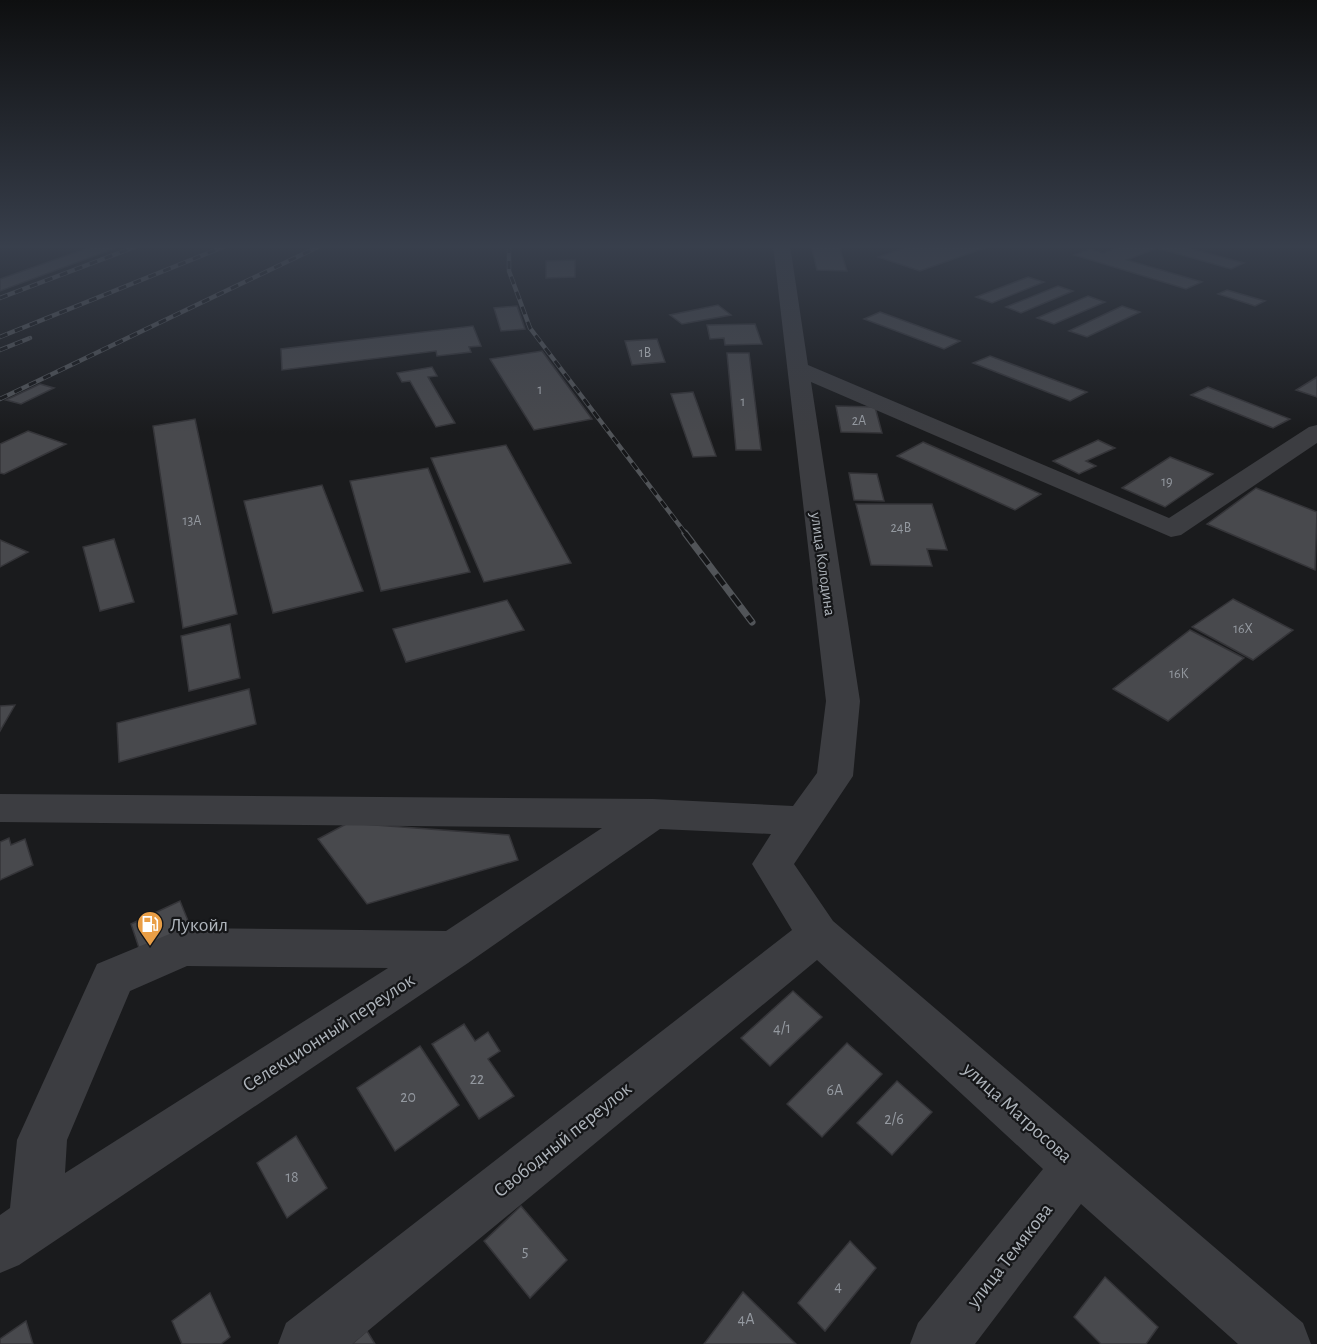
<svg xmlns="http://www.w3.org/2000/svg" width="1317" height="1344" viewBox="0 0 1317 1344" font-family="'Alegreya Sans',sans-serif">
  <style>
    .building { fill: #48494d; stroke: #353539; stroke-width: 1.5 }
    .lines { fill: none; stroke-linecap: round; stroke-linejoin: round }
    .minor { fill: #3c3d41; fill-rule: evenodd }
    .rail-far1-casing { stroke: #515458; stroke-width: 4.5 }
    .rail-casing { stroke: #515458; stroke-width: 7 }
    .rail-far1 { stroke: #151618; stroke-width: 3; stroke-dasharray: 8; stroke-linecap: butt }
    .rail { stroke: #151618; stroke-width: 4.5; stroke-dasharray: 13; stroke-linecap: butt }
    .labels { text-anchor: middle; stroke-width: 4.5; stroke-linejoin: round; paint-order: stroke }
    .number-label { font-size: 14px; fill: #9499a0 }
    .street-label { font-size: 16px; fill: #aeb4bb; stroke: #151618 }
    .near-number-label { font-size: 16px; fill: #9499a0 }
    .near-poi-label { font-size: 20px; fill: #aeb4bb; stroke: #151618; text-anchor: start }
    .near-street-label { font-size: 20px; fill: #aeb4bb; stroke: #151618 }
  </style>
  <rect width="100%" height="100%" fill="#1a1b1d"/>
  <g class="building">
    <path d="M 96,245 L 124,245 L 0,291 L 0,279 Z"/>
    <path d="M 811,245 L 839,245 L 847,271 L 817,270 Z"/>
    <path d="M 913,245 L 993,245 L 920,271 L 878,257 Z"/>
    <path d="M 1124,245 L 1178,245 L 1244,263 L 1231,269 L 1157,248 L 1127,260 L 1202,282 L 1186,289 L 1074,255 L 1090,249 L 1103,253 Z"/>
    <path d="M 575,260 L 575,277 L 546,278 L 546,261 Z"/>
    <path d="M 1028,277 L 1044,282 L 992,303 L 976,297 Z"/>
    <path d="M 1058,286 L 1073,291 L 1021,313 L 1006,307 Z"/>
    <path d="M 1227,290 L 1265,301 L 1255,306 L 1218,294 Z"/>
    <path d="M 1088,296 L 1105,302 L 1054,324 L 1037,318 Z"/>
    <path d="M 718,305 L 731,315 L 682,324 L 670,315 Z"/>
    <path d="M 517,306 L 525,329 L 501,331 L 494,308 Z"/>
    <path d="M 1122,306 L 1140,312 L 1087,337 L 1069,331 Z"/>
    <path d="M 880,312 L 960,341 L 944,349 L 864,319 Z"/>
    <path d="M 755,324 L 762,344 L 725,345 L 724,338 L 710,339 L 707,325 Z"/>
    <path d="M 473,326 L 481,346 L 469,347 L 471,352 L 437,356 L 436,351 L 282,370 L 281,349 Z"/>
    <path d="M 657,339 L 665,362 L 632,365 L 625,341 Z"/>
    <path d="M 542,351 L 592,419 L 534,430 L 490,359 Z"/>
    <path d="M 727,353 L 749,353 L 761,450 L 736,450 Z"/>
    <path d="M 990,356 L 1087,392 L 1070,401 L 973,363 Z"/>
    <path d="M 432,367 L 437,376 L 428,377 L 455,423 L 436,427 L 410,381 L 402,382 L 397,373 Z"/>
    <path d="M 1317,377 L 1317,397 L 1296,390 Z"/>
    <path d="M 40,384 L 54,388 L 21,404 L 6,400 Z"/>
    <path d="M 1208,387 L 1290,419 L 1273,428 L 1191,395 Z"/>
    <path d="M 693,392 L 716,456 L 693,457 L 671,394 Z"/>
    <path d="M 836,406 L 875,407 L 882,433 L 841,432 Z"/>
    <path d="M 195,419 L 237,614 L 183,628 L 153,426 Z"/>
    <path d="M 28,431 L 66,444 L 4,474 L 0,473 L 0,444 Z"/>
    <path d="M 1098,440 L 1115,448 L 1086,461 L 1096,466 L 1079,474 L 1053,461 Z"/>
    <path d="M 923,442 L 1041,494 L 1015,510 L 897,456 Z"/>
    <path d="M 506,445 L 571,563 L 484,582 L 431,458 Z"/>
    <path d="M 1170,457 L 1213,474 L 1165,507 L 1122,488 Z"/>
    <path d="M 428,468 L 470,572 L 381,591 L 350,481 Z"/>
    <path d="M 849,473 L 877,474 L 884,501 L 854,500 Z"/>
    <path d="M 322,485 L 363,591 L 273,613 L 244,501 Z"/>
    <path d="M 1256,488 L 1317,512 L 1315,570 L 1207,524 Z"/>
    <path d="M 856,504 L 932,504 L 947,550 L 927,549 L 932,566 L 871,565 Z"/>
    <path d="M 114,539 L 134,602 L 100,611 L 83,547 Z"/>
    <path d="M 0,540 L 28,552 L 0,567 Z"/>
    <path d="M 1233,599 L 1293,630 L 1253,660 L 1192,627 Z"/>
    <path d="M 507,600 L 524,630 L 406,662 L 393,629 Z"/>
    <path d="M 230,624 L 240,678 L 189,691 L 181,636 Z"/>
    <path d="M 1190,630 L 1244,658 L 1168,721 L 1113,689 Z"/>
    <path d="M 249,689 L 256,724 L 119,762 L 117,723 Z"/>
    <path d="M 15,705 L 0,731 L 0,706 Z"/>
    <path d="M 348,823 L 509,835 L 518,860 L 367,904 L 318,839 Z"/>
    <path d="M 9,838 L 11,845 L 25,839 L 33,865 L 0,880 L 0,842 Z"/>
    <path d="M 180,901 L 193,933 L 142,957 L 131,924 Z"/>
    <path d="M 793,991 L 822,1017 L 770,1066 L 741,1038 Z"/>
    <path d="M 464,1024 L 475,1041 L 488,1032 L 500,1051 L 488,1059 L 514,1096 L 479,1119 L 432,1044 Z"/>
    <path d="M 847,1043 L 882,1074 L 822,1137 L 787,1104 Z"/>
    <path d="M 420,1046 L 459,1105 L 395,1151 L 357,1088 Z"/>
    <path d="M 897,1081 L 932,1112 L 892,1155 L 857,1123 Z"/>
    <path d="M 296,1136 L 327,1188 L 287,1218 L 257,1163 Z"/>
    <path d="M 521,1206 L 567,1260 L 530,1298 L 484,1241 Z"/>
    <path d="M 850,1241 L 876,1268 L 825,1331 L 798,1303 Z"/>
    <path d="M 1105,1277 L 1158,1327 L 1146,1344 L 1101,1344 L 1074,1317 Z"/>
    <path d="M 743,1292 L 796,1344 L 704,1344 Z"/>
    <path d="M 210,1293 L 230,1337 L 221,1344 L 182,1344 L 172,1321 Z"/>
    <path d="M 26,1321 L 33,1344 L 0,1344 L 0,1339 Z"/>
    <path d="M 367,1331 L 375,1344 L 352,1344 Z"/>
  </g>
  <g class="lines">
    <path class="minor" d="M 773,245 L 790,245 L 808,365 L 1169,518 L 1309,427 L 1317,425 L 1317,443 L 1181,535 L 1171,537 L 811,382 L 860,701 L 853,776 L 794,864 L 833,921 L 1303,1323 L 1311,1344 L 1238,1344 L 1081,1204 L 975,1344 L 910,1344 L 918,1323 L 1043,1169 L 817,960 L 352,1344 L 278,1344 L 286,1323 L 792,930 L 752,864 L 771,834 L 660,829 L 468,963 L 19,1265 L 0,1273 L 0,1215 L 10,1208 L 17,1140 L 97,964 L 184,928 L 446,931 L 602,828 L 0,822 L 0,794 L 653,799 L 793,806 L 817,773 L 826,701 ZM 187,966 L 388,968 L 65,1173 L 67,1140 L 130,991 Z"/>
    <g class="rail-far1-casing">
      <g id="rail-far1">
        <path d="M 509,245 L 509,271 L 530,328 L 686,534"/>
        <path d="M 0,298 L 140,245"/>
        <path d="M 0,337 L 228,245"/>
        <path d="M 0,350 L 30,338"/>
        <path d="M 0,399 L 322,245"/>
      </g>
    </g>
    <g class="rail-casing">
      <path id="rail" d="M 685,533 L 752,622"/>
    </g>
    <use href="#rail-far1" class="rail-far1"/>
    <use href="#rail" class="rail"/>
  </g>
  <linearGradient id="sky" x2="0" y2="1"><stop stop-color="#0e0f10"/><stop offset="0.57" stop-color="#383f4c"/><stop offset="1" stop-color="#383f4c" stop-opacity="0"/></linearGradient>
  <rect width="1317" height="433" fill="url(#sky)"/>
  <defs>
    <g id="fuel-pin" transform="scale(1.35)"><path d="M0 17L-7.5 6A9.5 9.5 0 1 1 7.5 6Z" fill="#e99e46" stroke="#151618"/><path d="M-5.5-6h7V0h2V4h1.3V-2.5L3-4.5l.8-.8L6-3V5H2.5V1h-1V6h-7ZM-4.2-4.7v3.2H.2V-4.7Z" fill="#fff"/></g>
  </defs>
  <g fill-rule="evenodd">
    <use href="#fuel-pin" x="150" y="924"/>
  </g>
  <g class="labels">
    <g class="number-label">
      <text x="645" y="357">1В</text>
      <text x="540" y="394">1</text>
      <text x="743" y="406">1</text>
      <text x="859" y="425">2А</text>
      <text x="1167" y="486">19</text>
      <text x="192" y="525">13А</text>
      <text x="901" y="532">24В</text>
      <text x="1243" y="633">16Х</text>
      <text x="1179" y="678">16К</text>
    </g>
    <g class="street-label">
      <text transform="translate(824 564) rotate(82)" y="6">улица Колодина</text>
    </g>
    <g class="near-number-label">
      <text x="782" y="1033">4/1</text>
      <text x="477" y="1084">22</text>
      <text x="835" y="1095">6А</text>
      <text x="408" y="1102">20</text>
      <text x="894" y="1124">2/6</text>
      <text x="292" y="1182">18</text>
      <text x="525" y="1256">5</text>
      <text x="838" y="1291">4</text>
      <text x="746" y="1324">4А</text>
    </g>
    <g class="near-poi-label">
      <text x="170" y="931">Лукойл</text>
    </g>
    <g class="near-street-label">
      <text transform="translate(328 1032) rotate(-33)" y="7">Селекционный переулок</text>
      <text transform="translate(1018 1112) rotate(42)" y="7">улица Матросова</text>
      <text transform="translate(562 1139) rotate(-39)" y="7">Свободный переулок</text>
      <text transform="translate(1009 1255) rotate(-52)" y="7">улица Темякова</text>
    </g>
  </g>
</svg>
